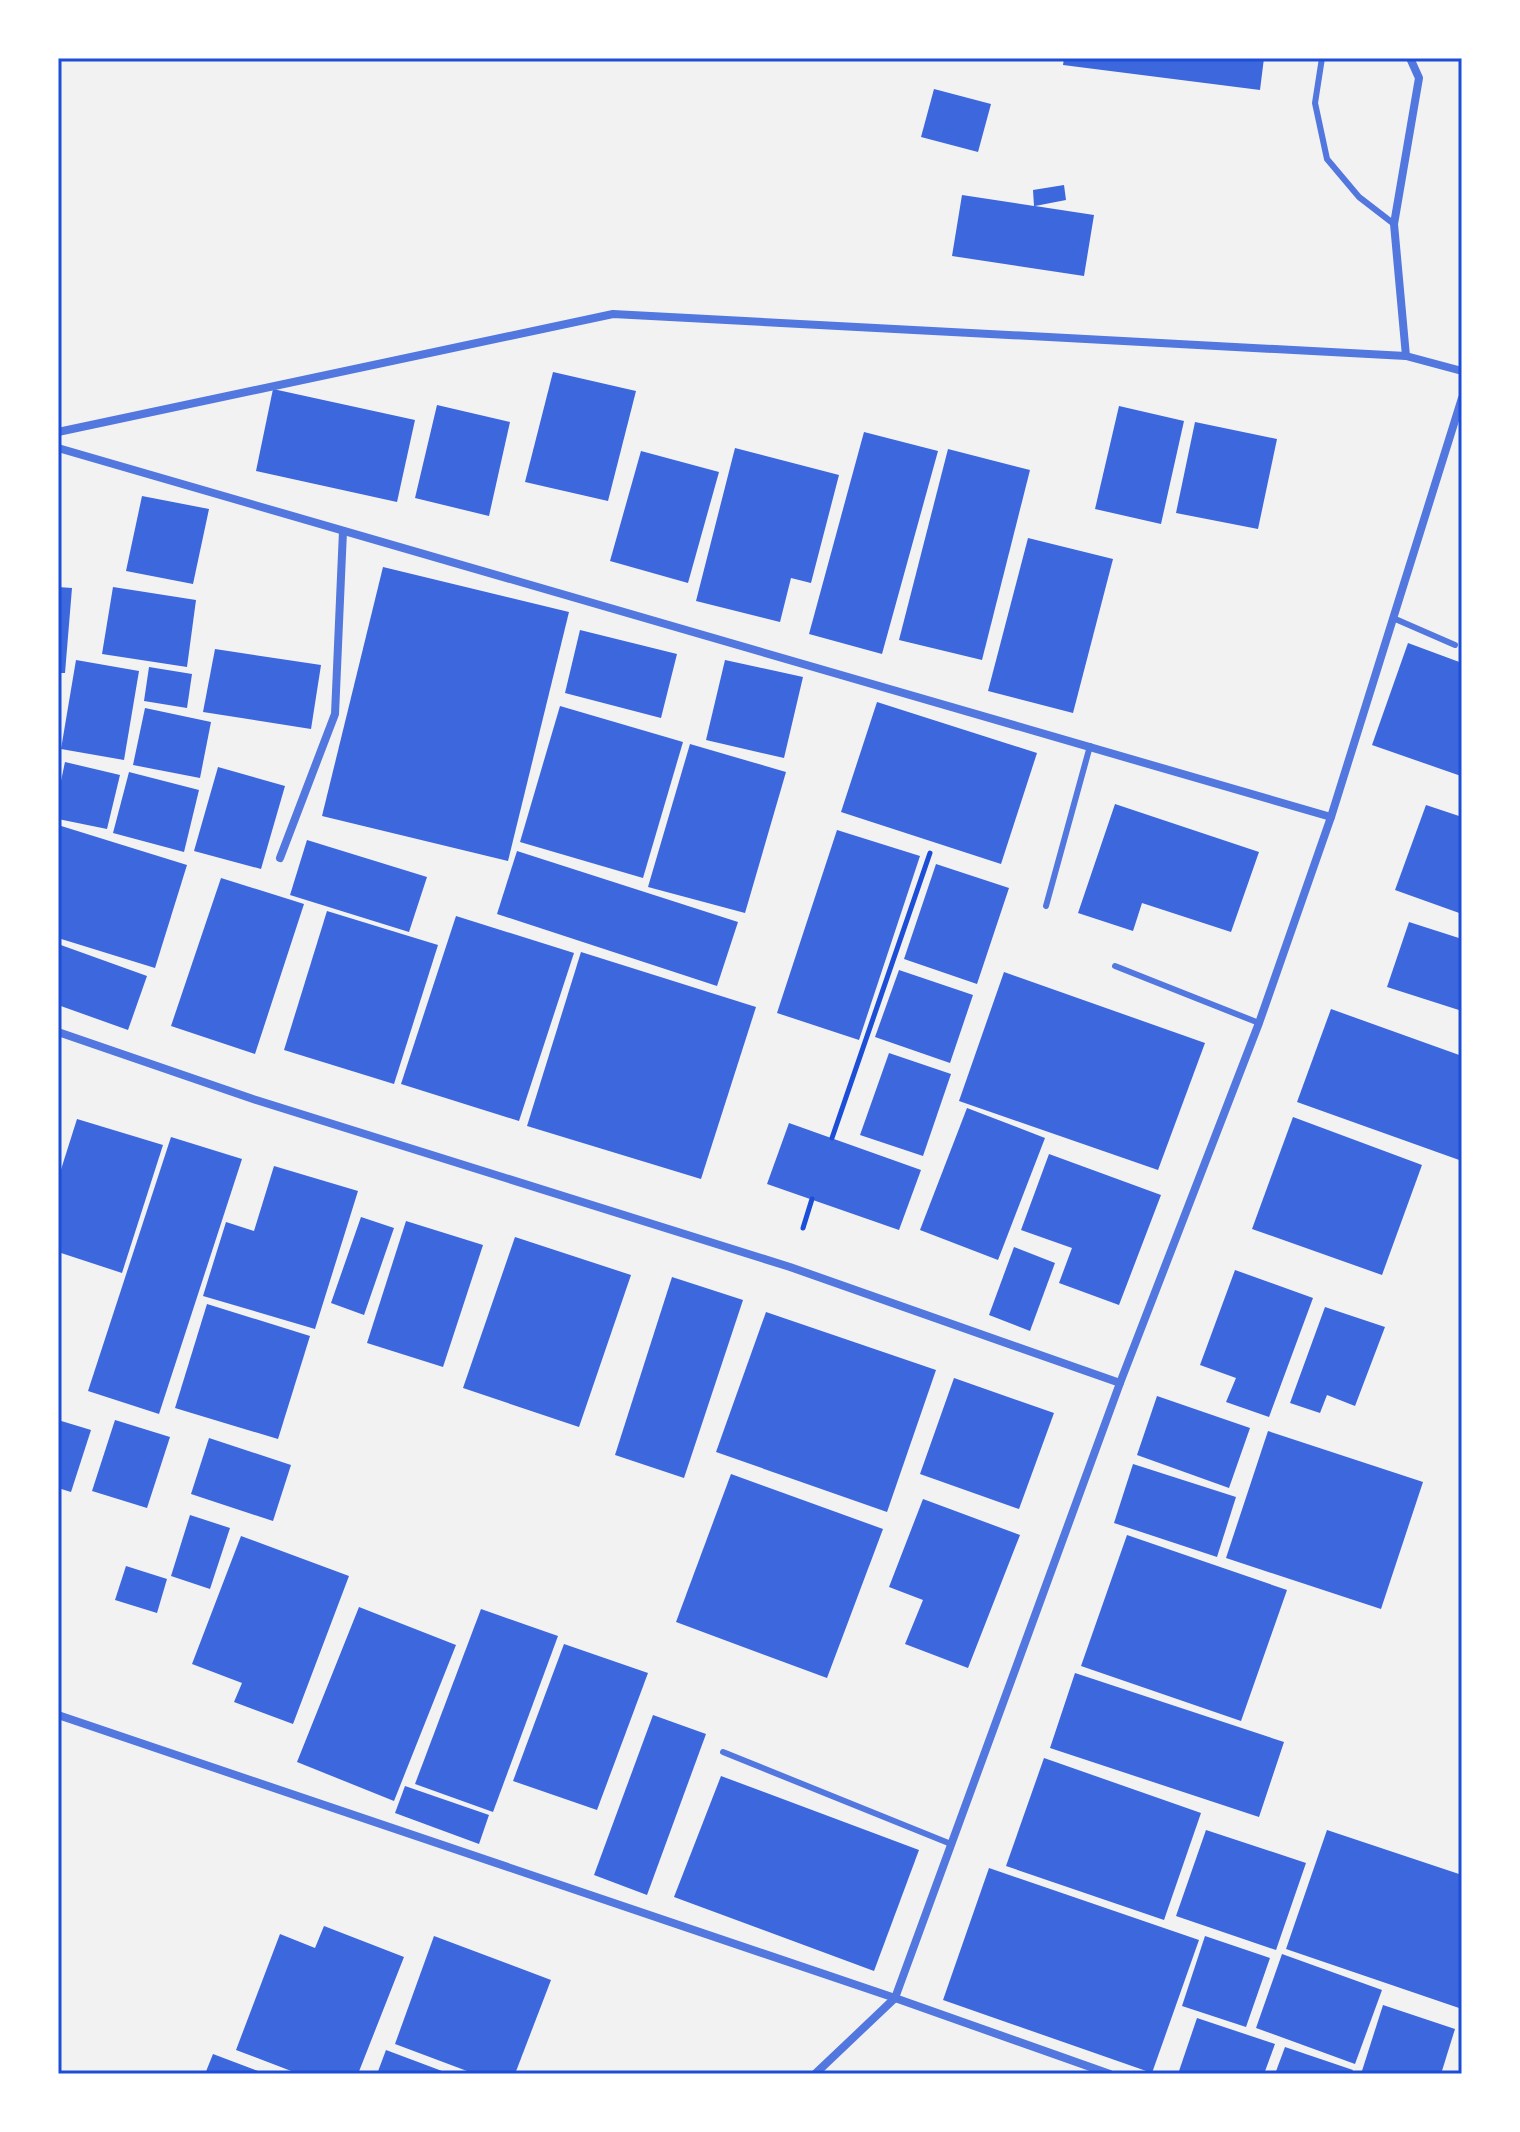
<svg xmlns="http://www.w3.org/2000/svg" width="1520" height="2132" viewBox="0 0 1520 2132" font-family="Merriweather,serif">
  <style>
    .building { fill: #3d67dc }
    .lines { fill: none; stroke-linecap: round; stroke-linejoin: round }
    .path { stroke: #1d4ed8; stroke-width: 5 }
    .service { stroke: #5277de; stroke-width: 6 }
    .minor { stroke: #5277de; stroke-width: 8 }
    .neatline { fill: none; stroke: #1d4ed8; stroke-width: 3 }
  </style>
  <rect width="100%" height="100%" fill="#f2f2f2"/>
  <g class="building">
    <path d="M 1064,58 L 1264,58 L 1260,90 L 1063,65 Z"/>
    <path d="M 934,89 L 991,104 L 978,152 L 921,137 Z"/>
    <path d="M 1064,185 L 1066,200 L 1035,206 L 1094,215 L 1084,276 L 952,256 L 962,195 L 1034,206 L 1033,190 Z"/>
    <path d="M 553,372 L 636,391 L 608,501 L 525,482 Z"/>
    <path d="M 273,389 L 415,420 L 397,502 L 256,471 Z"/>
    <path d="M 437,405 L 510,422 L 489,516 L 415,498 Z"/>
    <path d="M 1119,406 L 1184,421 L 1161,524 L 1095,509 Z"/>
    <path d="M 1195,422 L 1277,439 L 1258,529 L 1176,513 Z"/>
    <path d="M 864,432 L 938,451 L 882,654 L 809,634 Z"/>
    <path d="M 735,448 L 839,475 L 811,583 L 791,578 L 780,622 L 696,601 Z"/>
    <path d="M 948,449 L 1030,470 L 982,660 L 899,640 Z"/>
    <path d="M 641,451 L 719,472 L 688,583 L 610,561 Z"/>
    <path d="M 142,496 L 209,509 L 193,584 L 126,571 Z"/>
    <path d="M 1028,538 L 1113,559 L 1073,713 L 988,691 Z"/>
    <path d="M 383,567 L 569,612 L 508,861 L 322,816 Z"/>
    <path d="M 58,587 L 72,588 L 65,673 L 58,673 Z"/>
    <path d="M 113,587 L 196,600 L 187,667 L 102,654 Z"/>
    <path d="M 580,630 L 677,654 L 661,718 L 565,693 Z"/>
    <path d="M 1408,643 L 1462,663 L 1461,776 L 1372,745 Z"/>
    <path d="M 215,649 L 321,665 L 311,729 L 203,712 Z"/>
    <path d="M 76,660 L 139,671 L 124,760 L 61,749 Z"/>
    <path d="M 725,660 L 803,677 L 784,758 L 706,740 Z"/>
    <path d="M 149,667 L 192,674 L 187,708 L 144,701 Z"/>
    <path d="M 877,702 L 1037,753 L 1001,864 L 841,812 Z"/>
    <path d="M 560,706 L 683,742 L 643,878 L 520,842 Z"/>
    <path d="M 145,708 L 211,722 L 200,778 L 133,765 Z"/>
    <path d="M 690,744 L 786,772 L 745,913 L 648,887 Z"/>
    <path d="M 65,762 L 120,775 L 107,829 L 58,819 L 58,795 Z"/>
    <path d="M 218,767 L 285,786 L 261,869 L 194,851 Z"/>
    <path d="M 129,772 L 199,790 L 184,852 L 113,833 Z"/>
    <path d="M 1115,804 L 1259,852 L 1231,932 L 1142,903 L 1133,931 L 1078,913 Z"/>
    <path d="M 1426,805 L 1462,817 L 1462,914 L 1395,890 Z"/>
    <path d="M 58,825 L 187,865 L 155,968 L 58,938 Z"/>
    <path d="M 837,830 L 920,856 L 859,1040 L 777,1013 Z"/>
    <path d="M 307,840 L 427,877 L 409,932 L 290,895 Z"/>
    <path d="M 517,851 L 738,922 L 717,986 L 497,914 Z"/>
    <path d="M 936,864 L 1009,888 L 977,984 L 904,959 Z"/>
    <path d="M 221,878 L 304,904 L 255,1054 L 171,1026 Z"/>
    <path d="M 327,911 L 438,945 L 394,1084 L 284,1050 Z"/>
    <path d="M 456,916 L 574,953 L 519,1121 L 401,1084 Z"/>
    <path d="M 1409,922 L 1462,939 L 1462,1011 L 1387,987 Z"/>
    <path d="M 58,944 L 147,976 L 128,1030 L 58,1005 Z"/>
    <path d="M 581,952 L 756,1007 L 701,1179 L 527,1126 Z"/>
    <path d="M 899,970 L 973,995 L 950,1063 L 875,1037 Z"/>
    <path d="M 1004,972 L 1205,1043 L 1158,1170 L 959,1101 Z"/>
    <path d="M 1331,1009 L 1462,1056 L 1462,1161 L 1297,1102 Z"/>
    <path d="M 889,1053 L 951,1074 L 923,1156 L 860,1135 Z"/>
    <path d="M 967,1108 L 1045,1138 L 998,1260 L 920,1230 Z"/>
    <path d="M 1293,1117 L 1422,1165 L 1382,1275 L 1252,1229 Z"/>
    <path d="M 77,1119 L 163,1145 L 122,1273 L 58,1252 L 58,1179 Z"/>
    <path d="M 789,1123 L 921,1170 L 899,1230 L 767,1184 Z"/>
    <path d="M 171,1137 L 242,1159 L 159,1414 L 88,1391 Z"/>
    <path d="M 1049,1154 L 1161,1195 L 1119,1305 L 1059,1283 L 1072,1248 L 1021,1230 Z"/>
    <path d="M 274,1166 L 358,1191 L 315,1329 L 203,1296 L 226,1222 L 254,1231 Z"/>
    <path d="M 361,1217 L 394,1228 L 364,1315 L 331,1303 Z"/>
    <path d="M 406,1221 L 483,1245 L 443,1367 L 367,1343 Z"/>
    <path d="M 515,1237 L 631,1275 L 579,1427 L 463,1388 Z"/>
    <path d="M 1014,1247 L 1055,1263 L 1030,1331 L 989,1315 Z"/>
    <path d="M 1235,1270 L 1313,1298 L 1269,1417 L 1226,1402 L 1236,1378 L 1200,1365 Z"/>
    <path d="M 672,1277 L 743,1300 L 684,1478 L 615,1455 Z"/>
    <path d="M 207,1304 L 310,1336 L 278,1439 L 175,1408 Z"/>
    <path d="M 1325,1307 L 1385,1327 L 1355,1406 L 1327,1395 L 1320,1413 L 1290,1403 Z"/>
    <path d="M 766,1312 L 936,1370 L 887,1512 L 716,1452 Z"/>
    <path d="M 954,1378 L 1054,1413 L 1019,1509 L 920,1474 Z"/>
    <path d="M 1157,1396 L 1250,1428 L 1229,1488 L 1137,1455 Z"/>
    <path d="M 58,1420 L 91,1430 L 71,1492 L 58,1488 Z"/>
    <path d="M 115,1420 L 170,1437 L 147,1508 L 92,1491 Z"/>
    <path d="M 1268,1431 L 1423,1482 L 1381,1609 L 1226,1558 Z"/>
    <path d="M 209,1438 L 291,1465 L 273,1521 L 191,1494 Z"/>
    <path d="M 1133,1464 L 1236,1497 L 1217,1557 L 1114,1523 Z"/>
    <path d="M 731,1474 L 883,1529 L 827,1678 L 676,1622 Z"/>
    <path d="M 923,1499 L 1020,1535 L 968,1668 L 905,1644 L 923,1600 L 889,1587 Z"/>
    <path d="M 190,1515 L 230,1528 L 210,1589 L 171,1576 Z"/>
    <path d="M 1127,1535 L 1287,1590 L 1241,1721 L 1081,1666 Z"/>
    <path d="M 241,1536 L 349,1576 L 293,1724 L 234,1702 L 242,1683 L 192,1664 Z"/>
    <path d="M 126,1566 L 167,1579 L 157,1613 L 115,1600 Z"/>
    <path d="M 359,1607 L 456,1645 L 394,1801 L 297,1762 Z"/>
    <path d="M 481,1609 L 558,1636 L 493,1812 L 415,1784 Z"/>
    <path d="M 564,1644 L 648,1673 L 597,1810 L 513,1781 Z"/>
    <path d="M 1075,1673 L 1284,1742 L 1259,1817 L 1050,1748 Z"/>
    <path d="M 653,1715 L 706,1734 L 647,1895 L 594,1875 Z"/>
    <path d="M 1044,1758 L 1201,1813 L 1164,1920 L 1006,1866 Z"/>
    <path d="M 721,1776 L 919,1850 L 874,1971 L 674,1897 Z"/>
    <path d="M 405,1786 L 489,1815 L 479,1844 L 395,1813 Z"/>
    <path d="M 1206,1830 L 1306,1863 L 1276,1950 L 1176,1916 Z"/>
    <path d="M 1327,1830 L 1462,1875 L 1462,2009 L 1286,1949 Z"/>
    <path d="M 989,1868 L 1199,1940 L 1152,2073 L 943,2000 Z"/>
    <path d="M 324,1926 L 404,1957 L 358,2074 L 299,2074 L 236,2050 L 280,1934 L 315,1948 Z"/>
    <path d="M 434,1936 L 551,1980 L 515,2074 L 475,2074 L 395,2044 Z"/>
    <path d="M 1205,1936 L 1270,1958 L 1246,2027 L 1182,2006 Z"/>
    <path d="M 1282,1954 L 1382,1990 L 1355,2064 L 1256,2028 Z"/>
    <path d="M 1383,2005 L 1455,2029 L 1441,2074 L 1361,2074 Z"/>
    <path d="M 1197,2018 L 1275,2044 L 1264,2074 L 1178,2074 Z"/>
    <path d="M 1285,2047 L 1353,2070 L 1351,2074 L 1275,2074 Z"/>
    <path d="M 386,2050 L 450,2074 L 377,2074 Z"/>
    <path d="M 213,2054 L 266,2074 L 205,2074 Z"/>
  </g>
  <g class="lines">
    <g class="path">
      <path d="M 832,1138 L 930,853"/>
      <path d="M 803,1228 L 812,1199"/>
    </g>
    <g class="service">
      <path d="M 1322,58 L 1315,103 L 1327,159 L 1359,197 L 1394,224"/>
      <path d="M 1393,618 L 1455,645"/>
      <path d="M 1046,906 L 1090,746"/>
      <path d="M 1115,966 L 1259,1023"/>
      <path d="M 723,1752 L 951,1844"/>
    </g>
    <g class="minor">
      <path d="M 1406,356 L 1394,224 L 1419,78 L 1410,58"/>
      <path d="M 58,432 L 613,314 L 1406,356 L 1462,371"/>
      <path d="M 58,448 L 1331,817"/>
      <path d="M 280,858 L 335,714 L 343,531"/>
      <path d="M 58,1032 L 253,1099 L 790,1267 L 1120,1383"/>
      <path d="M 58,1715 L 895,1998 L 1110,2074"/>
      <path d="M 815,2074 L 895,1998 L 1120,1383 L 1259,1023 L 1331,817 L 1462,398"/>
    </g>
  </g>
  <rect width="1520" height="2132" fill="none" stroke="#ffffff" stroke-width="120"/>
  <rect x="60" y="60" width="1400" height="2012" class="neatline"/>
</svg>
